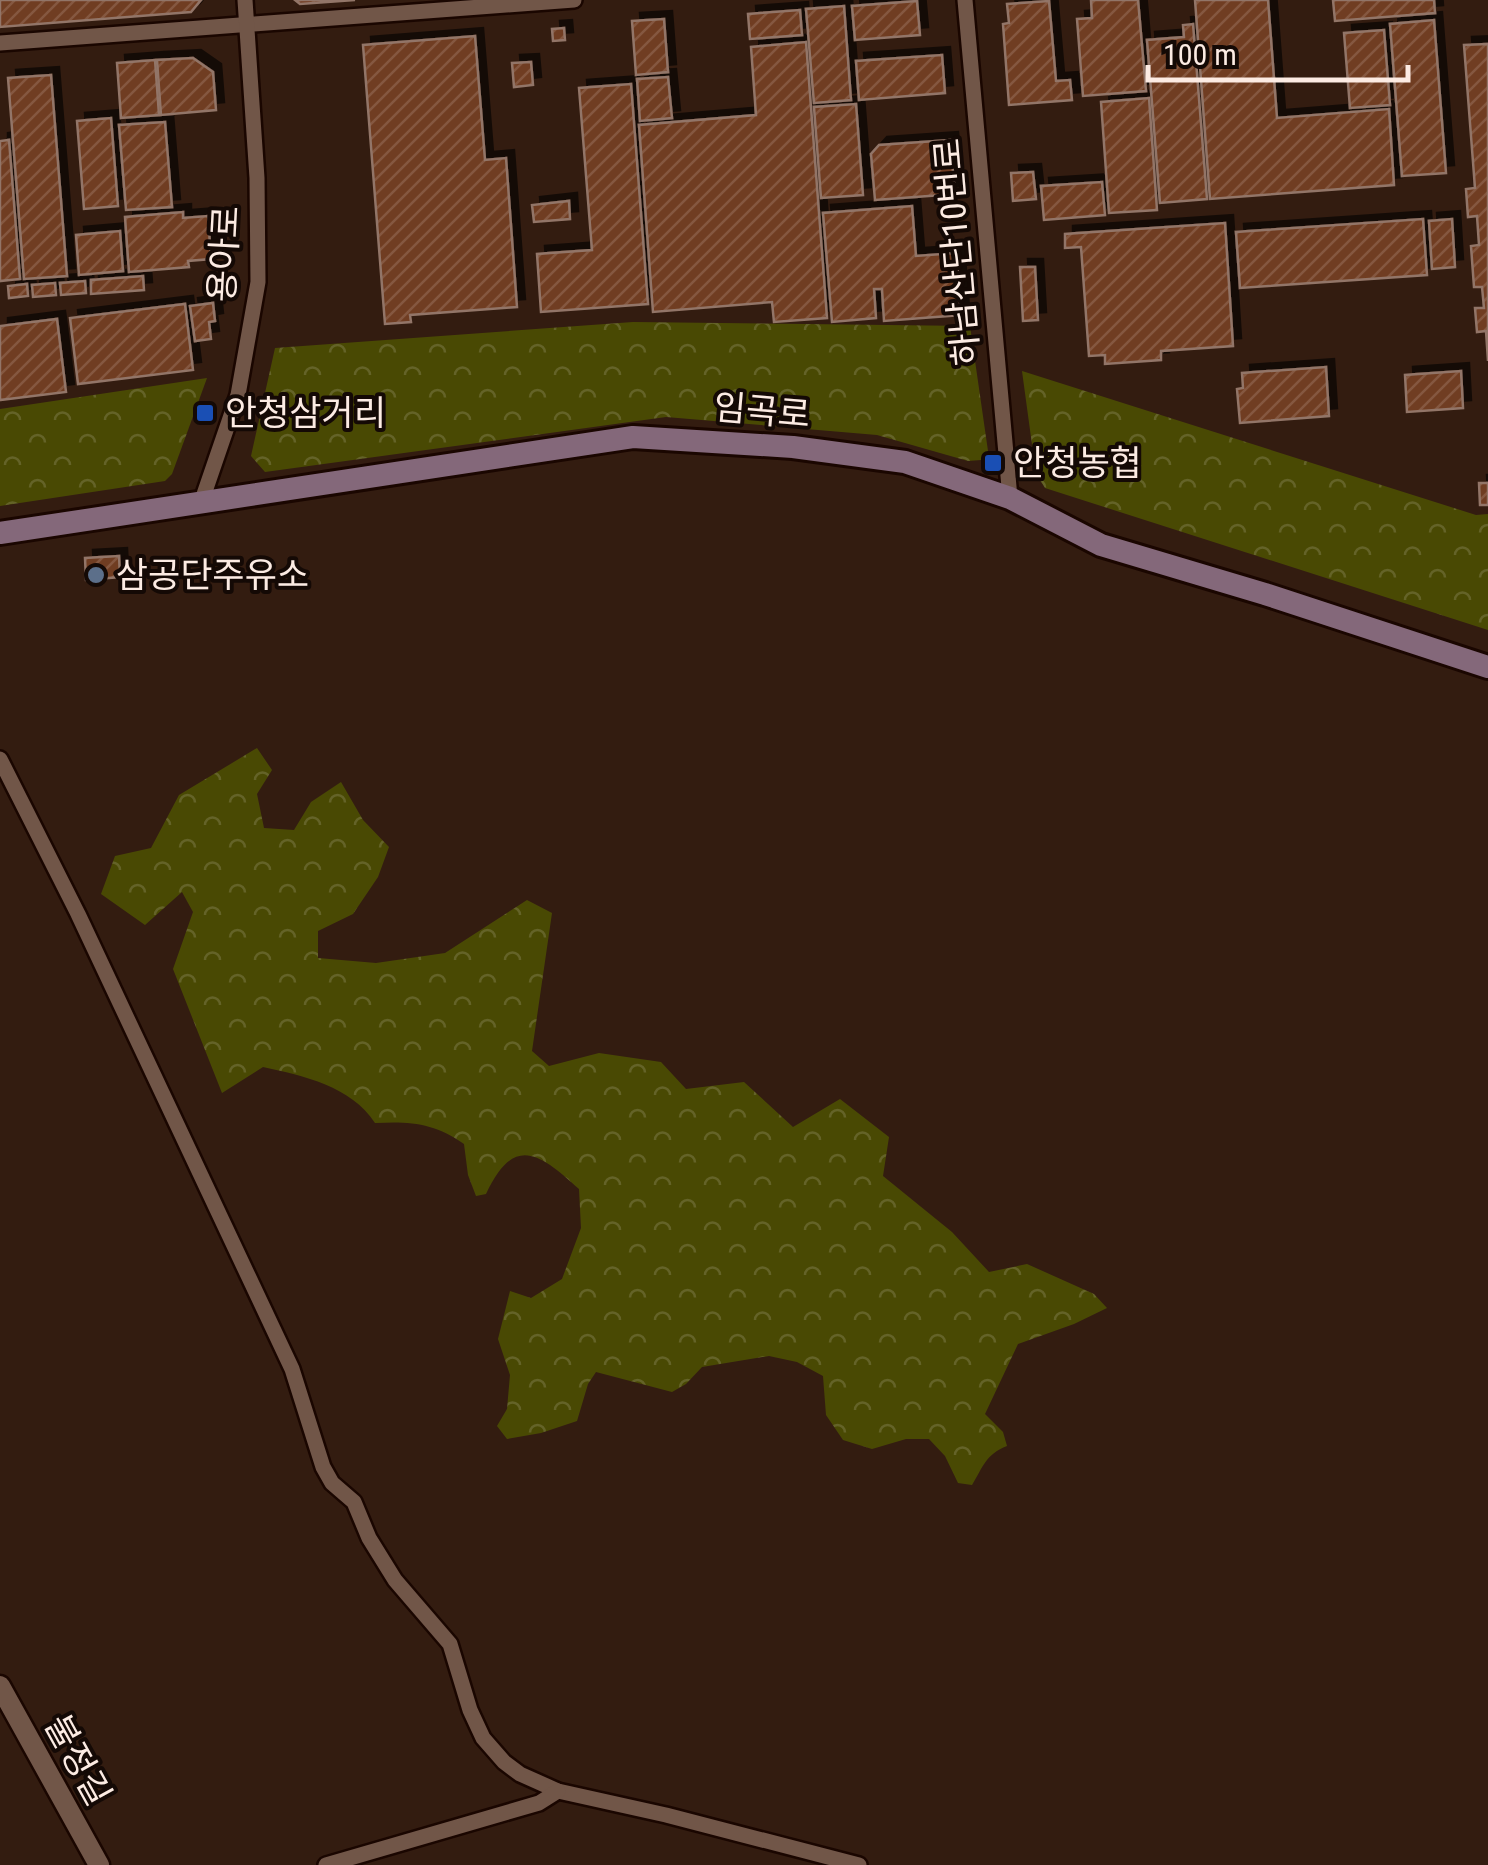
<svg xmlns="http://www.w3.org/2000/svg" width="1488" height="1865" viewBox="0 0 1488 1865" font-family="'Roboto Condensed','Noto Sans KR',sans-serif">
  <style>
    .forest { fill: url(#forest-crowns) }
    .building { fill: url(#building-hatch); stroke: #927567; stroke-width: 2.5; filter: url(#shadow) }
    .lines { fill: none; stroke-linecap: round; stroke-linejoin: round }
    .minor-casing { stroke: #1a0600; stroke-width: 20 }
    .tertiary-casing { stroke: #1a0600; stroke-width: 25 }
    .secondary-casing { stroke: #1a0600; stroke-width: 28 }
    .minor { stroke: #715648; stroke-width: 15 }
    .tertiary { stroke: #715648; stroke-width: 20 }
    .secondary { stroke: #84687a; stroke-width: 22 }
    .transit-dot { fill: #1a4fb4; stroke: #140905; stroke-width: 4 }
    .service-dot { fill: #5c6f8a; stroke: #140905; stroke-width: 4 }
    .labels { text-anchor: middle; stroke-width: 8; stroke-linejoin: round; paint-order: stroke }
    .street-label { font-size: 35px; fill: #fcebe3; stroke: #140905 }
    .poi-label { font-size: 35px; fill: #fcebe3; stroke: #140905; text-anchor: start }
  </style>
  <defs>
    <pattern id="forest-crowns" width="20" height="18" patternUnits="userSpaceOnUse" patternTransform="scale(2.5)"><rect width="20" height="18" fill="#494903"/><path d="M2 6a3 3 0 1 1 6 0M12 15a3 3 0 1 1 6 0" fill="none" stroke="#646328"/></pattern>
    <pattern id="building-hatch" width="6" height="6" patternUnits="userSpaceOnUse" patternTransform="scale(2.5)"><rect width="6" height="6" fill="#703c20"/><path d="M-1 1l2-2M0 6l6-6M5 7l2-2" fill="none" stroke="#855840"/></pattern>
    <filter id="shadow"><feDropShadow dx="8" dy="-8" stdDeviation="0" flood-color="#0009"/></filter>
  </defs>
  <rect width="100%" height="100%" fill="#331c10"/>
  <g class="forest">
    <path d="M 633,322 L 970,326 L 988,451 L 981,460 L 968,461 L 877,435 L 666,417 L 265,472 L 251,456 L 275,348 Z"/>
    <path d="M 1022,371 L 1476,515 L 1488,514 L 1488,630 L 1045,488 L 1036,474 Z"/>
    <path d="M 207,378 L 172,474 L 165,481 L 0,506 L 0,409 Z"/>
    <path d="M 257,748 L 272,770 L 257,794 L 264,828 L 294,830 L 311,802 L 341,782 L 363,820 L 389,847 L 378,877 L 353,914 L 318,931 L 318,958 L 376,963 L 445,953 L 527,900 L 552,913 L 532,1051 L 549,1066 L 599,1053 L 661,1062 L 686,1089 L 744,1082 L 793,1127 L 840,1099 L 889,1137 L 883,1176 L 952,1232 L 989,1272 L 1027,1264 L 1094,1294 L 1107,1308 L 1074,1324 L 1018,1344 L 985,1414 L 1003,1432 L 1007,1446 C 986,1454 983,1467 972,1485 L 958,1483 L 945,1456 L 929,1439 L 906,1439 L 872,1449 L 843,1440 L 826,1415 L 823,1376 L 797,1362 L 769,1356 L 702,1367 L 686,1384 L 672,1392 L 596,1372 L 588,1384 L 577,1421 L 541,1433 L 507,1439 L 497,1426 L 507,1409 L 510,1375 L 498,1339 L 510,1291 L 531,1298 L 562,1279 L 581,1228 L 579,1189 C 539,1153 514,1134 486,1194 L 476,1196 L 468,1175 L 464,1144 C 435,1123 410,1121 375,1123 C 351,1086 304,1076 263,1067 L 222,1093 L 173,969 L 193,912 L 182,892 L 145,925 L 101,894 L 115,856 L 151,848 L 179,795 Z"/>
  </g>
  <g class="building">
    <path d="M 0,0 L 201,0 L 191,12 L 0,27 Z"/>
    <path d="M 295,0 L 355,0 L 300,4 Z"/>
    <path d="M 1091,0 L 1138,0 L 1146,91 L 1083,96 L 1077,19 L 1092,18 Z"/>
    <path d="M 1195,0 L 1268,0 L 1277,118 L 1389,109 L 1394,185 L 1210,199 Z"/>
    <path d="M 1333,0 L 1434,0 L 1435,13 L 1335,21 Z"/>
    <path d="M 917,1 L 920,35 L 855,40 L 852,6 Z"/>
    <path d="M 1049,1 L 1056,81 L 1070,80 L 1072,100 L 1009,105 L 1003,24 L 1009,23 L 1007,4 Z"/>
    <path d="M 844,6 L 851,100 L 814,103 L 806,9 Z"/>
    <path d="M 800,10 L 802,35 L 750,39 L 748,14 Z"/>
    <path d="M 664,19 L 668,72 L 636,75 L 632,21 Z"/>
    <path d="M 1434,20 L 1446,173 L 1402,176 L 1390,24 Z"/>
    <path d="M 1193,24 L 1207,199 L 1160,203 L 1147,40 L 1184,37 L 1183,25 Z"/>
    <path d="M 564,28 L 565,40 L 553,41 L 552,29 Z"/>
    <path d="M 1384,30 L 1390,105 L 1350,108 L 1344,33 Z"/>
    <path d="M 475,36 L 485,160 L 506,158 L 517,307 L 410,315 L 411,322 L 385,324 L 363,45 Z"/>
    <path d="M 806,42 L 827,318 L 774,322 L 772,302 L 653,312 L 639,125 L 756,115 L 751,47 Z"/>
    <path d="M 1488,44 L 1488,361 L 1486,331 L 1477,332 L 1475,308 L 1484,308 L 1482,287 L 1474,287 L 1471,246 L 1479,245 L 1477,216 L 1468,217 L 1466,189 L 1475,188 L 1464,45 Z"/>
    <path d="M 942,55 L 945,93 L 859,100 L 856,61 Z"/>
    <path d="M 193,58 L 213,72 L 216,110 L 161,115 L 157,60 Z"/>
    <path d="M 155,60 L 159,115 L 121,118 L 117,63 Z"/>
    <path d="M 531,62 L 533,85 L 514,87 L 512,63 Z"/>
    <path d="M 51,75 L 67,276 L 24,279 L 8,78 Z"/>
    <path d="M 668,77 L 672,118 L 640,121 L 637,79 Z"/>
    <path d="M 631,84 L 648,304 L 541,312 L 537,254 L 592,250 L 579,88 Z"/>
    <path d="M 1149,98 L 1157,210 L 1109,213 L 1101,102 Z"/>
    <path d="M 856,104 L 863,195 L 821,198 L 814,107 Z"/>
    <path d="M 111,118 L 118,206 L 84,209 L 77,121 Z"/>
    <path d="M 165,122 L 172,207 L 126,210 L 119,125 Z"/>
    <path d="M 9,140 L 20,279 L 0,281 L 0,141 Z"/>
    <path d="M 950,140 L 955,194 L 875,200 L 871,154 L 879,145 Z"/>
    <path d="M 1033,172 L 1036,199 L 1013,201 L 1011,173 Z"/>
    <path d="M 1102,182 L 1105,215 L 1044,220 L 1041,186 Z"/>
    <path d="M 569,201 L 570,219 L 534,222 L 532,205 Z"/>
    <path d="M 912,206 L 916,256 L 956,253 L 961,315 L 884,321 L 882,289 L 874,289 L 876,318 L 832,322 L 823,213 Z"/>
    <path d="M 183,212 L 183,218 L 208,216 L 211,259 L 188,261 L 189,267 L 129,272 L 125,217 Z"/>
    <path d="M 1423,219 L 1427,275 L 1240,288 L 1236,232 Z"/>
    <path d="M 1452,219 L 1455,267 L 1432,269 L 1429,221 Z"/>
    <path d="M 1225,223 L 1233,346 L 1161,351 L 1161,360 L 1105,364 L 1105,355 L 1089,356 L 1081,247 L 1065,248 L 1065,234 Z"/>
    <path d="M 120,231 L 123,271 L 79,275 L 76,235 Z"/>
    <path d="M 1020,267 L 1035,267 L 1038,320 L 1023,321 Z"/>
    <path d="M 143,276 L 144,290 L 91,294 L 91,280 Z"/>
    <path d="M 85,281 L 86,293 L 61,295 L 60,283 Z"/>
    <path d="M 55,283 L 56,295 L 33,297 L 32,285 Z"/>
    <path d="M 27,284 L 28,296 L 9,298 L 8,286 Z"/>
    <path d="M 213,303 L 215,321 L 209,322 L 211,339 L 195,341 L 190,306 Z"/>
    <path d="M 185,304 L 193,370 L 78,384 L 70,318 Z"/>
    <path d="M 57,319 L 66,392 L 0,400 L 0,326 Z"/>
    <path d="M 1326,367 L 1329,416 L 1240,423 L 1237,389 L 1243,388 L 1242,373 Z"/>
    <path d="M 1461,371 L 1463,408 L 1407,412 L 1405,375 Z"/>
    <path d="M 1479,483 L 1488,483 L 1488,505 L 1480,505 Z"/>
    <path d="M 119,556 L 120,577 L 86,580 L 85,558 Z"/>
  </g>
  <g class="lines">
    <g class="minor-casing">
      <g id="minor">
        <path d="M 965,0 L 1010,498"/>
        <path d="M 0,43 L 574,0"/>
        <path d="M 201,503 L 238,395 L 258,282 L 257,178 L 245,0"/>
        <path d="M 0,759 L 78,914 L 292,1369 L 323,1467 L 332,1483 L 354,1502 L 369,1538 L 395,1580 L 450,1644 L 470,1710 L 483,1738 L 504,1762 L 520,1774 L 558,1791 L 666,1815 L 859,1865"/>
        <path d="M 326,1865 L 539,1803 L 558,1791"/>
      </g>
    </g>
    <g class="tertiary-casing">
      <path id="tertiary" d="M 0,1686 L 99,1865"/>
    </g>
    <g class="secondary-casing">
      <path id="secondary" d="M 0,533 L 633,437 L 793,447 L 905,462 L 1010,498 L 1101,545 L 1265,594 L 1488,667"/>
    </g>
    <use href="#minor" class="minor"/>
    <use href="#tertiary" class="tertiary"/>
    <use href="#secondary" class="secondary"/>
  </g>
  <g class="transit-dot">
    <rect x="195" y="403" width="20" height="20" rx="5"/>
    <rect x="983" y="453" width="20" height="20" rx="5"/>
  </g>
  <circle class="service-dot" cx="96" cy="575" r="10"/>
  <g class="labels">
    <g class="street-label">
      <text transform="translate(957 252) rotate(-95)" y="12">하남산단10번로</text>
      <text transform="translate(224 254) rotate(-87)" y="12">용아로</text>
      <text transform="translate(762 411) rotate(5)" y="12">임곡로</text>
      <text transform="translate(78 1760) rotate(61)" y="12">불정길</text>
    </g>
    <g class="poi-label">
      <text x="225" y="425">안청삼거리</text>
      <text x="1013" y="475">안청농협</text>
      <text x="116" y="587">삼공단주유소</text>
    </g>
  </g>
  <path d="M1148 65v15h260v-15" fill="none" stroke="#fcebe3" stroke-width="5"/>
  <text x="1163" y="65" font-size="30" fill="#fcebe3" stroke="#140905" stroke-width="8" paint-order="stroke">100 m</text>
</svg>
